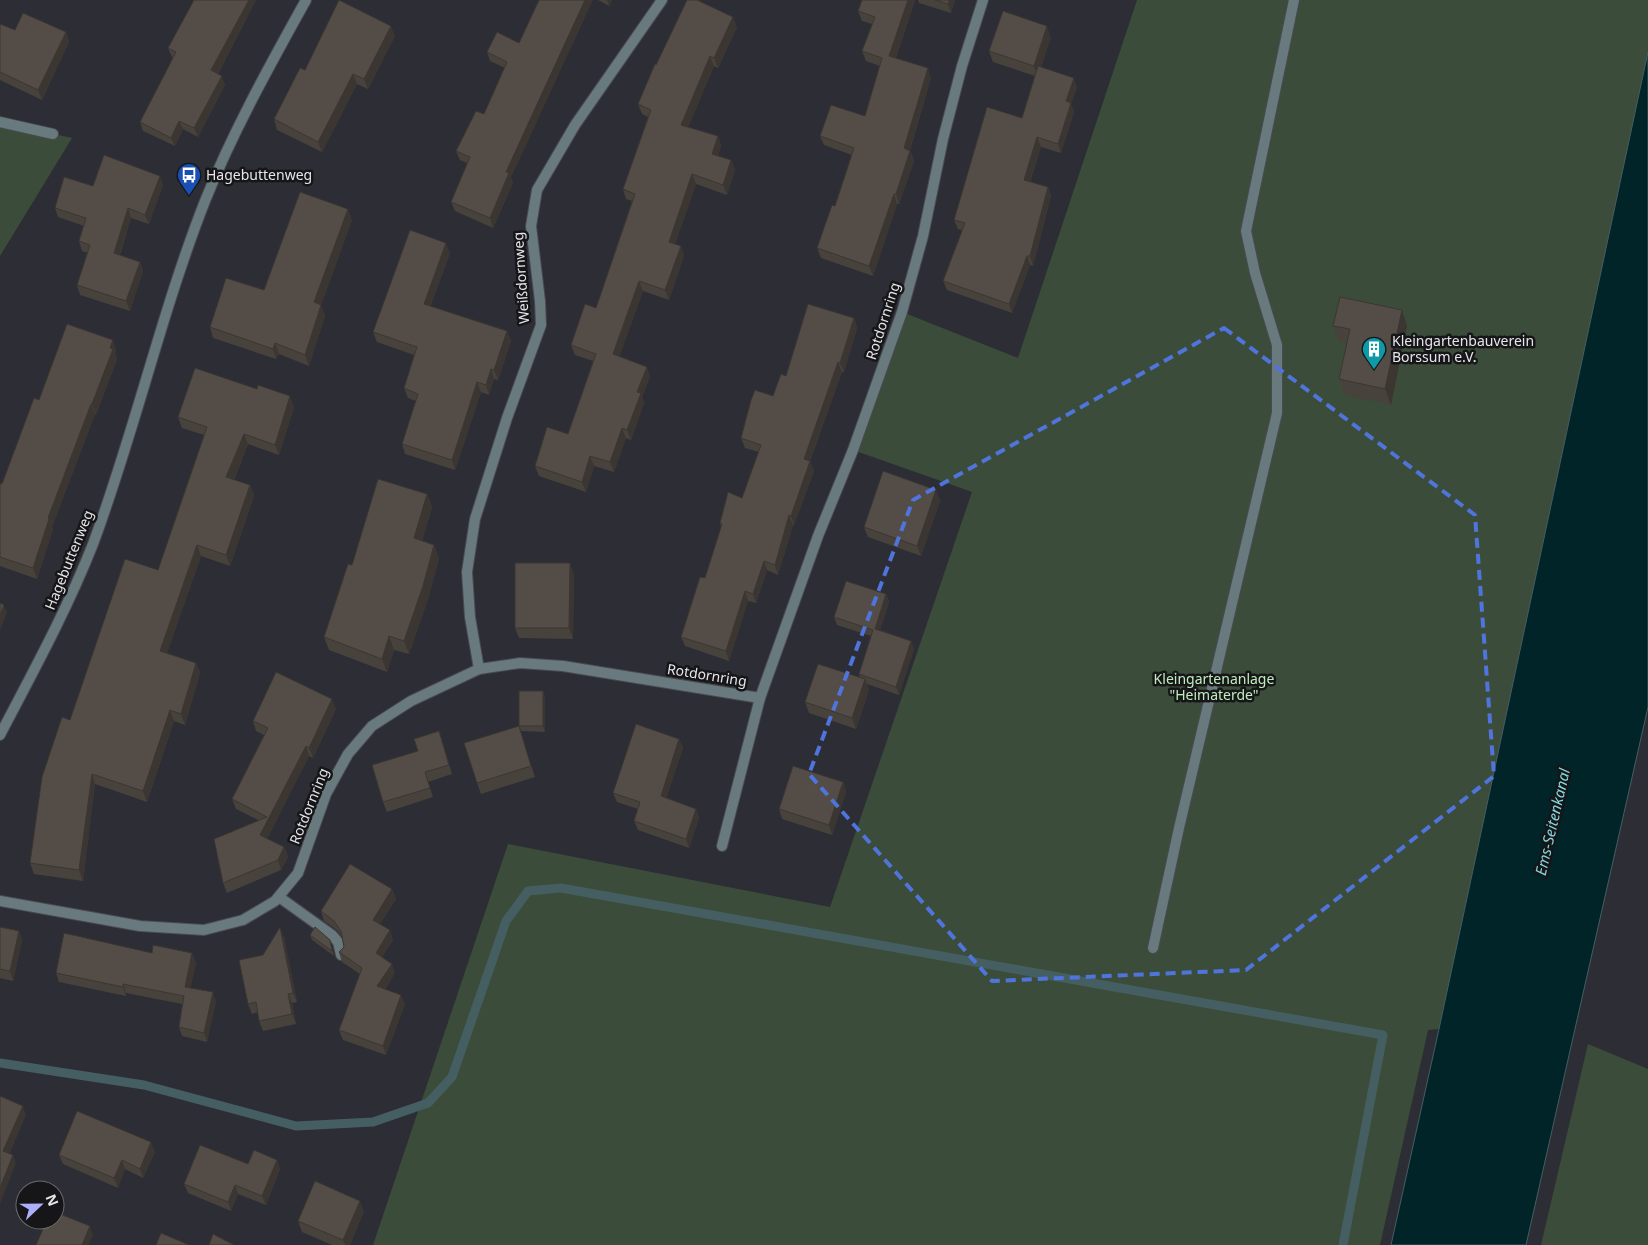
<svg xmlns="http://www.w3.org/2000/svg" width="1648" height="1245" viewBox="0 0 1648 1245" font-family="'Noto Sans',sans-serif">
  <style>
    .green { fill: #3b4d3a }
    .water { fill: #002427; stroke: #455e62 }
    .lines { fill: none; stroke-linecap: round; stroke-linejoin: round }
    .stream { stroke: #455e62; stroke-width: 9 }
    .service-casing { stroke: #4a4a52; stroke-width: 12 }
    .minor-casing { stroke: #4a4a52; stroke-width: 12 }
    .service { stroke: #687a7e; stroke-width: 10 }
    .minor { stroke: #687a7e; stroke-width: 10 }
    .wall { fill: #48423d }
    .shaded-wall { fill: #3b3632 }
    .building { fill: #544d47; stroke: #3b3632 }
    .marked { fill: none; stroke: #4f74dc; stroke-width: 4; stroke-dasharray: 10 6; stroke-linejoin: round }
    .labels { text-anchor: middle; stroke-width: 5; stroke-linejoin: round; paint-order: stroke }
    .poi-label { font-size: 14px; fill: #e5e5ea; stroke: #161619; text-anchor: start }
    .street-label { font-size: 14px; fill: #e5e5ea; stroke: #161619 }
    .park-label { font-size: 14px; fill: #c0edbd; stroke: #161619 }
    .water-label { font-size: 15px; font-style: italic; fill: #85d7de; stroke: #161619 }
  </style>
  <rect width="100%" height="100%" fill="#2d2d35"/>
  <g class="green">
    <path d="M 1137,0 L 1648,0 L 1648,52 L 1439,1029 L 1428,1030 L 1380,1245 L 373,1245 L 508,844 L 830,907 L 972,492 L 853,450 L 902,312 L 1018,358 Z"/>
    <path d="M 0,122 L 72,138 L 0,256 Z"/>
    <path d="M 1588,1044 L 1648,1069 L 1648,1245 L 1541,1245 Z"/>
  </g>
  <path class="water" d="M 1648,52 L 1648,707 L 1526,1245 L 1391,1245 L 1439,1029 Z"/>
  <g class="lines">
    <path class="stream" d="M 0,1063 L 144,1085 L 296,1126 L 373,1122 L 428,1103 L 452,1077 L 506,921 L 528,891 L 561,888 L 1383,1035 L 1343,1245"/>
    <g class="service-casing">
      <g id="service">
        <path d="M 279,897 L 332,935 L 338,942 L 341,955"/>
        <path d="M 1153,948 L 1179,828 L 1277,413 L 1277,345 L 1255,273 L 1246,231 L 1294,0"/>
      </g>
    </g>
    <g class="minor-casing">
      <g id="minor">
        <path d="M 0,122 L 53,134"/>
        <path d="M 479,669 L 470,617 L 467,572 L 475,519 L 507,418 L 541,325 L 540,301 L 531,226 L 537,190 L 575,125 L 662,0"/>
        <path d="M 0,735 C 33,672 67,610 93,544 C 135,431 161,313 205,201 C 233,131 270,65 306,0"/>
        <path d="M 722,846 L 760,698"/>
        <path d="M 0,901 L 140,926 L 204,930 L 243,920 L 275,901 L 298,873 L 326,794 L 348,754 L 372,726 L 411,701 L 479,669 L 520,663 L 563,666 L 760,698 L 818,536 L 853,450 L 902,312 L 923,236 L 943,139 L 962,66 L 983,0"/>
      </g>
    </g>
    <use href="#service" class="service"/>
    <use href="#minor" class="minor"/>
  </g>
  <g class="wall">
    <path d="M 194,0 L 256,0 L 218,74 L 225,85 L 198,137 L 183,129 L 175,146 L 143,131 L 140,122 L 173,58 L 172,57 L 168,48 Z"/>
    <path d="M 598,0 L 612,0 L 609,6 Z"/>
    <path d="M 915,0 L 896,58 L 931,78 L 910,150 L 914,161 L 899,204 L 897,204 L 873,276 L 821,258 L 817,248 L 835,206 L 852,155 L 824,145 L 820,136 L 865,116 L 880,66 L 866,61 L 862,51 L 872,24 L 862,21 L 858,11 Z"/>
    <path d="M 918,0 L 955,0 L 951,13 L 919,3 Z"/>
    <path d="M 0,24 L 15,30 L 66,32 L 69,42 L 42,100 L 0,80 Z"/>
    <path d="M 737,27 L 718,68 L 714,66 L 688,127 L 718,136 L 721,146 L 718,156 L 731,160 L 735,170 L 727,195 L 696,184 L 675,244 L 681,246 L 684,256 L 669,300 L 643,291 L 619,357 L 647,367 L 650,377 L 642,397 L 644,403 L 631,440 L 626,438 L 614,472 L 594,466 L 586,492 L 539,476 L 535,466 L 568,434 L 593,361 L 575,355 L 571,345 L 596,308 L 632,201 L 626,199 L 623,189 L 648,117 L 642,114 L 638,104 L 656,65 Z"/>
    <path d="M 395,36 L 368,89 L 357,84 L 322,152 L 277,130 L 274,119 L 305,70 Z"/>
    <path d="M 1051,37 L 1041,67 L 1077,87 L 1071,104 L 1074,112 L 1061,153 L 1041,147 L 1030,182 L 1048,187 L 1051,196 L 1033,266 L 1030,265 L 1012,313 L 947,290 L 943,281 L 962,230 L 958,229 L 954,220 L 1022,118 L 1035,76 L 993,62 L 989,51 Z"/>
    <path d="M 519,43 L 511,178 L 513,183 L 493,228 L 455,211 L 451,202 L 467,163 L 460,160 L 456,151 L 484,114 L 505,68 L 490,61 L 487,52 Z"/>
    <path d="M 163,185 L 149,224 L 131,218 L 120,255 L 140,262 L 143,271 L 130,311 L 80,295 L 77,285 L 88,253 L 82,251 L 79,241 L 84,226 L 58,217 L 55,208 L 93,186 Z"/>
    <path d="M 352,220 L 321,305 L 325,316 L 309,366 L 279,354 L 276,359 L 213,338 L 210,327 L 264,290 Z"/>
    <path d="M 450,253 L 430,307 L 507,331 L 511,341 L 498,380 L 494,379 L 489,395 L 481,392 L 455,470 L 405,454 L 402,444 L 416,401 L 408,398 L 404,388 L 414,355 L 377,342 L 373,332 Z"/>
    <path d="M 1402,310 L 1407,326 L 1391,405 L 1345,395 L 1339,379 L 1347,343 L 1339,342 L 1333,326 Z"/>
    <path d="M 854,318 L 857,328 L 844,372 L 842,372 L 810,461 L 814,471 L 794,525 L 793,525 L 778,575 L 767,570 L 756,603 L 748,601 L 729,661 L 685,646 L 681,637 L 705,578 L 721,528 L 720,523 L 742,498 L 759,452 L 745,448 L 741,438 L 773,396 Z"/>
    <path d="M 116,350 L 115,354 L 117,359 L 96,415 L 95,414 L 52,527 L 53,529 L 37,579 L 0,566 L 0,483 L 2,484 L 39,400 Z"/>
    <path d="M 294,407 L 279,455 L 248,444 L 234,480 L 250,485 L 254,496 L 230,566 L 201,556 L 167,653 L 196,663 L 200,673 L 185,725 L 174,721 L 147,802 L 95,784 L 83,881 L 34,874 L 30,863 L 70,720 L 158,570 L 204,435 L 182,428 L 178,417 Z"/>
    <path d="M 936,490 L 940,501 L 921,556 L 868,537 L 864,527 Z"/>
    <path d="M 427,494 L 432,507 L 422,541 L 434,545 L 439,558 L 428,599 L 409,654 L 394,650 L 387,672 L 329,650 L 324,637 L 352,565 Z"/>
    <path d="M 574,574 L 573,639 L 519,638 L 515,628 Z"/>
    <path d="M 886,594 L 889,602 L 880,630 L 911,641 L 914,649 L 899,695 L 867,684 L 869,690 L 856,729 L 809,713 L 805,702 L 860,677 L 859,674 L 871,636 L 837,625 L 834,617 Z"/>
    <path d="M 543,691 L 545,697 L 545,732 L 521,731 L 519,726 Z"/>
    <path d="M 336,709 L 313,758 L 309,756 L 267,839 L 284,847 L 288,857 L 281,870 L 227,893 L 223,883 L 258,820 L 236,809 L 232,799 L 264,735 L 256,731 L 253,721 Z"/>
    <path d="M 439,731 L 452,774 L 428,782 L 433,797 L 387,812 L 383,802 L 418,751 Z"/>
    <path d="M 522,737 L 535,777 L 481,794 L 477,783 Z"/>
    <path d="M 679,739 L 683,748 L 666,798 L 696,809 L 699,818 L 689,848 L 638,830 L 634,821 L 638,809 L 617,802 L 613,793 Z"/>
    <path d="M 843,782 L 846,792 L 832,835 L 782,819 L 779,809 Z"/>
    <path d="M 392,889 L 396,899 L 380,924 L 390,930 L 393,940 L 382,957 L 395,973 L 385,989 L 405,1004 L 386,1055 L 343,1040 L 339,1030 L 360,974 L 342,962 L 339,952 L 344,947 L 342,937 L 337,930 L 324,921 L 321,911 Z"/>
    <path d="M 0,927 L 19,931 L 22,940 L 13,981 L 0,978 Z"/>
    <path d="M 310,935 L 330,940 L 334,956 L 312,940 Z"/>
    <path d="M 284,937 L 297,1002 L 292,1003 L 296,1024 L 263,1031 L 259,1021 L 258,1012 L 252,1014 L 248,1004 L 263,955 Z"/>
    <path d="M 196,962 L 190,988 L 216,1001 L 207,1042 L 182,1036 L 179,1027 L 182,1004 L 126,993 L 126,996 L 59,982 L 56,973 Z"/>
    <path d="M 155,1152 L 143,1178 L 125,1169 L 118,1188 L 63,1164 L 59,1155 Z"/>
    <path d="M 277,1160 L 280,1169 L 266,1205 L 238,1194 L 231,1211 L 188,1193 L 184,1184 Z"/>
    <path d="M 364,1211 L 350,1245 L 332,1245 L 302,1232 L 298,1221 Z"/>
  </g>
  <g class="shaded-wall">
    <path d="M 249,0 L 256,0 L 215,79 L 211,70 Z"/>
    <path d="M 585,0 L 593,0 L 511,178 L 513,183 L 493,228 L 490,218 L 506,172 Z"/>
    <path d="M 607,0 L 612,0 L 609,6 Z"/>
    <path d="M 908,0 L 915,0 L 893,66 L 889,56 Z"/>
    <path d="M 949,0 L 955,0 L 951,13 L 948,4 Z"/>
    <path d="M 733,17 L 737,27 L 718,68 L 714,58 Z"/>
    <path d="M 391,26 L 395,36 L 368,89 L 364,79 Z"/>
    <path d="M 1047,26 L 1051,37 L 1038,77 L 1034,66 Z"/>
    <path d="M 66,32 L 69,42 L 42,100 L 38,90 Z"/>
    <path d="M 710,56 L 714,66 L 685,135 L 681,125 Z"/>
    <path d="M 928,68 L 931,78 L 907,158 L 904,148 Z"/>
    <path d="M 353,74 L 357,84 L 322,152 L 318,142 Z"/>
    <path d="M 222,76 L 225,85 L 198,137 L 194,128 Z"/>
    <path d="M 1074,78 L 1077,87 L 1071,104 L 1074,112 L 1061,153 L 1058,144 L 1066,101 Z"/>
    <path d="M 179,121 L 183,129 L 175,146 L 171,138 Z"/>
    <path d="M 718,136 L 721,146 L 716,164 L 712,154 Z"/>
    <path d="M 1037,137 L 1041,147 L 1027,189 L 1024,180 Z"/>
    <path d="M 910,151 L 914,161 L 899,204 L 896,194 Z"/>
    <path d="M 731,160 L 735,170 L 727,195 L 723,185 Z"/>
    <path d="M 692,174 L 696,184 L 672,252 L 669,242 Z"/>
    <path d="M 160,176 L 163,185 L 149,224 L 145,215 Z"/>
    <path d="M 1048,187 L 1051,196 L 1033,266 L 1030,256 Z"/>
    <path d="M 894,194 L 897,204 L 873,276 L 869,266 Z"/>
    <path d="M 128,208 L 131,218 L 117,262 L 114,253 Z"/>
    <path d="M 348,209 L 352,220 L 318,313 L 314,302 Z"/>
    <path d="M 446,243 L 450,253 L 427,314 L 424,304 Z"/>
    <path d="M 681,246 L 684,256 L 669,300 L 665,290 Z"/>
    <path d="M 1027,256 L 1030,265 L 1012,313 L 1009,304 Z"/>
    <path d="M 140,262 L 143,271 L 130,311 L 126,301 Z"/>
    <path d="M 639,281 L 643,291 L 617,364 L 613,354 Z"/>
    <path d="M 321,305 L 325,316 L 309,366 L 305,355 Z"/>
    <path d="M 1402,310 L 1407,326 L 1391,405 L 1385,389 Z"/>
    <path d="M 854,318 L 857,328 L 844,372 L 840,363 Z"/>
    <path d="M 507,331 L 511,341 L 498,380 L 494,370 Z"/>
    <path d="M 113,340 L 116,350 L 115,354 L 117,359 L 96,415 L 92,404 Z"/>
    <path d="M 275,343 L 279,354 L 276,359 L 273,349 Z"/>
    <path d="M 838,362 L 842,372 L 807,468 L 804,459 Z"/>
    <path d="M 647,367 L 650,377 L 642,397 L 644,403 L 631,440 L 627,430 L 637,392 Z"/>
    <path d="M 491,369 L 494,379 L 489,395 L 486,385 Z"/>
    <path d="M 477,382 L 481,392 L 455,470 L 452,460 Z"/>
    <path d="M 290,396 L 294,407 L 279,455 L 275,445 Z"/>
    <path d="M 91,404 L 95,414 L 52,527 L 53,529 L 37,579 L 33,568 L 48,518 Z"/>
    <path d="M 622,428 L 626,438 L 614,472 L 610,462 Z"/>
    <path d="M 244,434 L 248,444 L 230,488 L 226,477 Z"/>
    <path d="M 590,456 L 594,466 L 586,492 L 582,482 Z"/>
    <path d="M 810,461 L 814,471 L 794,525 L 791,516 Z"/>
    <path d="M 250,485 L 254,496 L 230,566 L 226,555 Z"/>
    <path d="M 936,490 L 940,501 L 921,556 L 917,546 Z"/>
    <path d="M 427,494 L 432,507 L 419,551 L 414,538 Z"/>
    <path d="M 789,515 L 793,525 L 778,575 L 775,565 Z"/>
    <path d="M 197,545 L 201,556 L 164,662 L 160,651 Z"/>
    <path d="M 434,545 L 439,558 L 428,599 L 409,654 L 404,641 Z"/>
    <path d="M 764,561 L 767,570 L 756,603 L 753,594 Z"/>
    <path d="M 570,563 L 574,574 L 573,639 L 569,628 Z"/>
    <path d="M 745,591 L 748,601 L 729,661 L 726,651 Z"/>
    <path d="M 886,594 L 889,602 L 878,637 L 875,629 Z"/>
    <path d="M 4,605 L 7,613 L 0,631 L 0,615 Z"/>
    <path d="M 389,636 L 394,650 L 387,672 L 382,659 Z"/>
    <path d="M 911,641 L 914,649 L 899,695 L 896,687 Z"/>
    <path d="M 196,663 L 200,673 L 185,725 L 181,714 Z"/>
    <path d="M 865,679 L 869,690 L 856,729 L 852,718 Z"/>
    <path d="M 543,691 L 545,697 L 545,732 L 543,726 Z"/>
    <path d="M 332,699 L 336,709 L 313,758 L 309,748 Z"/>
    <path d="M 170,710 L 174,721 L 147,802 L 143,791 Z"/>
    <path d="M 679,739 L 683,748 L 664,806 L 661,796 Z"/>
    <path d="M 306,746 L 309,756 L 264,845 L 260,835 Z"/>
    <path d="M 92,774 L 95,784 L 83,881 L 79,870 Z"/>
    <path d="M 843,782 L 846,792 L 832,835 L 829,825 Z"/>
    <path d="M 696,809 L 699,818 L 689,848 L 686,839 Z"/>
    <path d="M 284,847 L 288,857 L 281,870 L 278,860 Z"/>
    <path d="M 392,889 L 396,899 L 377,930 L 373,920 Z"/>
    <path d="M 280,927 L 284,937 L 297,1002 L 293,993 Z"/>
    <path d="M 390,930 L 393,940 L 379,962 L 376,953 Z"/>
    <path d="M 19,931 L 22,940 L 13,981 L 10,971 Z"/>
    <path d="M 192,953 L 196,962 L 189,996 L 185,987 Z"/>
    <path d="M 392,964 L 395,973 L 380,995 L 377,986 Z"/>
    <path d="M 123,984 L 126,993 L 126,996 L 123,987 Z"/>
    <path d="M 213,992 L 216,1001 L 207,1042 L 204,1033 Z"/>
    <path d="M 288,994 L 292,1003 L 296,1024 L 292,1014 Z"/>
    <path d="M 401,995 L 405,1004 L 386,1055 L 383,1046 Z"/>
    <path d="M 23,1106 L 26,1115 L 7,1160 L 3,1151 Z"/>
    <path d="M 151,1142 L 155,1152 L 143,1178 L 140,1169 Z"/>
    <path d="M 13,1155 L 16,1163 L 0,1204 L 0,1188 Z"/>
    <path d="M 122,1160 L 125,1169 L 118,1188 L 114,1178 Z"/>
    <path d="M 277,1160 L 280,1169 L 266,1205 L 262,1196 Z"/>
    <path d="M 235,1185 L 238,1194 L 231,1211 L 228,1202 Z"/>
    <path d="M 360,1201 L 364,1211 L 350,1245 L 345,1245 L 343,1240 Z"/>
    <path d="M 90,1226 L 93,1235 L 89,1245 L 82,1245 Z"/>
  </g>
  <g class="building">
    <path d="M 194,0 L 249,0 L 211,70 L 222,76 L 194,128 L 179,121 L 171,138 L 140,122 L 176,52 L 168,48 Z"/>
    <path d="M 339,0 L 391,26 L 364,79 L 353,74 L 318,142 L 274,119 L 300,68 L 305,70 Z"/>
    <path d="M 539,0 L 585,0 L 506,172 L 509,173 L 490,218 L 451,202 L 470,157 L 456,151 L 476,111 L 484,114 L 507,62 L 487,52 L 497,32 L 519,43 Z"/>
    <path d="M 687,0 L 697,0 L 733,17 L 714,58 L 710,56 L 681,125 L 718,136 L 712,154 L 731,160 L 723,185 L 692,174 L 669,242 L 681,246 L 665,290 L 639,281 L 613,354 L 647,367 L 637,392 L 641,393 L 627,430 L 622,428 L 610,462 L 590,456 L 582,482 L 535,466 L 547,427 L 568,434 L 596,354 L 571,345 L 585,304 L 596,308 L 635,194 L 623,189 L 651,110 L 638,104 L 655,64 L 656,65 Z"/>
    <path d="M 862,0 L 908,0 L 889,56 L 928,68 L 904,148 L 910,151 L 896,194 L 894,194 L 869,266 L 817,248 L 832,205 L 835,206 L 854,148 L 820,136 L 831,105 L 865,116 L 882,58 L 862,51 L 875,17 L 858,11 Z"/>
    <path d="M 935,0 L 949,0 L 948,4 Z"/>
    <path d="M 1003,11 L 1047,26 L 1034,66 L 989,51 Z"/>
    <path d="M 23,13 L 66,32 L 38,90 L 0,72 L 0,24 L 15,30 Z"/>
    <path d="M 1038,66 L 1074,78 L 1066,101 L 1071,103 L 1058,144 L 1037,137 L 1024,180 L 1048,187 L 1030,256 L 1027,256 L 1009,304 L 943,281 L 965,223 L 954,220 L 987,107 L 1022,118 Z"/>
    <path d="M 104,155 L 160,176 L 145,215 L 128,208 L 114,253 L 140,262 L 126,301 L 77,285 L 90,245 L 79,241 L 86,218 L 55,208 L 64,177 L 93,186 Z"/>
    <path d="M 300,192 L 348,209 L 314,302 L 321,305 L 305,355 L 275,343 L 273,349 L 210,327 L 226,278 L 264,290 Z"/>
    <path d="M 410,230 L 446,243 L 424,304 L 507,331 L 494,370 L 491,369 L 486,385 L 477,382 L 452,460 L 402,444 L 418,394 L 404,388 L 417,347 L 373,332 Z"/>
    <path d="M 1340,297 L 1402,310 L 1385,389 L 1339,379 L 1350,329 L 1333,326 Z"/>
    <path d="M 808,304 L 854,318 L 840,363 L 838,362 L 804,459 L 810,461 L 791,516 L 789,515 L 775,565 L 764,561 L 753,594 L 745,591 L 726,651 L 681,637 L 700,577 L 705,578 L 722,524 L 720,523 L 728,492 L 742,498 L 761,445 L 741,438 L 751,400 L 755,390 L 773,396 L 781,374 L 786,376 Z"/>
    <path d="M 67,324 L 113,340 L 110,348 L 113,349 L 92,404 L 91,404 L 48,518 L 49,519 L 33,568 L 0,557 L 0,483 L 2,484 L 34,398 L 39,400 Z"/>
    <path d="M 195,368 L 257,389 L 258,385 L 290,396 L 275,445 L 244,434 L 226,477 L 250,485 L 226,555 L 197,545 L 160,651 L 196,663 L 181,714 L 170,710 L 143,791 L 92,774 L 79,870 L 30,863 L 42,777 L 62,717 L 70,720 L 125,559 L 158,570 L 207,427 L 178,417 Z"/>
    <path d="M 883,471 L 936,490 L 917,546 L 864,527 Z"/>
    <path d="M 378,479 L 427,494 L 414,538 L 434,545 L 423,586 L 404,641 L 389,636 L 382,659 L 324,637 L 348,564 L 352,565 Z"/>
    <path d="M 515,563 L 570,563 L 569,628 L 515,628 Z"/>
    <path d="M 846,581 L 886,594 L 875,629 L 911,641 L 896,687 L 859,674 L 873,630 L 834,617 Z"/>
    <path d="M 0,603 L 4,605 L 0,615 Z"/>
    <path d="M 818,664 L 865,679 L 852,718 L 805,702 Z"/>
    <path d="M 276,672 L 332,699 L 309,748 L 306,746 L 260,835 L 284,847 L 278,860 L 223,883 L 214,839 L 267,817 L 232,799 L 268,728 L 253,721 Z"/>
    <rect x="519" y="691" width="24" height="35"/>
    <path d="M 636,724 L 679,739 L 661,796 L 696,809 L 686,839 L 634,821 L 640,802 L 613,793 Z"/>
    <path d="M 519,726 L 531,766 L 477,783 L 464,743 Z"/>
    <path d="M 439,731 L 449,765 L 425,772 L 430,788 L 383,802 L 372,765 L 418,751 L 414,739 Z"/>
    <path d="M 793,766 L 843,782 L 829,825 L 779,809 Z"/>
    <path d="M 350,864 L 392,889 L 373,920 L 390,930 L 376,953 L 392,964 L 377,986 L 401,995 L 383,1046 L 339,1030 L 362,968 L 339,952 L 344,947 L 341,931 L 334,921 L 321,911 Z"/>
    <path d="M 0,927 L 19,931 L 10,971 L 0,969 Z"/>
    <path d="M 280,927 L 293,993 L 288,994 L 292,1014 L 259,1021 L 256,1002 L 248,1004 L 239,960 L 263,955 Z"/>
    <path d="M 315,927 L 330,940 L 332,951 L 310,935 Z"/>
    <path d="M 64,933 L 152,953 L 153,945 L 192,953 L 185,987 L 213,992 L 204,1033 L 179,1027 L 184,996 L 123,984 L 123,987 L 56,973 Z"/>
    <path d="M 0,1096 L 23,1106 L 3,1151 L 13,1155 L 0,1188 Z"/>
    <path d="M 77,1111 L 151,1142 L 140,1169 L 122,1160 L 114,1178 L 59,1155 Z"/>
    <path d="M 200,1145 L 248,1164 L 254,1150 L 277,1160 L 262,1196 L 235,1185 L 228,1202 L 184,1184 Z"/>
    <path d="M 315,1181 L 360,1201 L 343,1240 L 298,1221 Z"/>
    <path d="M 55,1212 L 90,1226 L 82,1245 L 36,1245 L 47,1220 L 55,1220 Z"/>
    <path d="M 161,1233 L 189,1245 L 156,1245 Z"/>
    <path d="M 213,1234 L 234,1245 L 209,1245 Z"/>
  </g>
  <path class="marked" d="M 1224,328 L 1475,515 L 1494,776 L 1246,970 L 992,981 L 809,774 L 913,500 Z"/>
  <defs>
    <g id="bus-pin" transform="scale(1.25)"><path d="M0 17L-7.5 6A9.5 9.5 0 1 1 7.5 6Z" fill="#1a4fb4" stroke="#161619"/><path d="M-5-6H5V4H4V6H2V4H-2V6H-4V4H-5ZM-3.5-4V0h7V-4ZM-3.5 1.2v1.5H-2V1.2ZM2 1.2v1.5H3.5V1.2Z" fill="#fff"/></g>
    <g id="building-pin" transform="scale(1.25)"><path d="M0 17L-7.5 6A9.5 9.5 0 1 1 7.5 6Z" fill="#0f9aa8" stroke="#161619"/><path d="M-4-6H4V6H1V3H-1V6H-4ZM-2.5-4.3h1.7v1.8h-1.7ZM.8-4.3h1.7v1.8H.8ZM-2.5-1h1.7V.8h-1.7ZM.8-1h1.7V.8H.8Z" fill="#fff"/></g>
  </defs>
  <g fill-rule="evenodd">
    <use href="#bus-pin" x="189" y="175"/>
    <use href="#building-pin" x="1374" y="349"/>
  </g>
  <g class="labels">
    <g class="poi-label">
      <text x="206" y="180">Hagebuttenweg</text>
      <text x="1392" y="346">Kleingartenbauverein<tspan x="1392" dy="16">Borssum e.V.</tspan></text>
    </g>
    <g class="street-label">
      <text transform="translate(521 278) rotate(-94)" y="5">Weißdornweg</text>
      <text transform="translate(883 321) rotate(-72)" y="5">Rotdornring</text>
      <text transform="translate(69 560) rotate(-68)" y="5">Hagebuttenweg</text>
      <text transform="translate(707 675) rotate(9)" y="5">Rotdornring</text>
      <text transform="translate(309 806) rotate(-68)" y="5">Rotdornring</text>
    </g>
    <g class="park-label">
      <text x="1214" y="684">Kleingartenanlage<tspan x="1214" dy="16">"Heimaterde"</tspan></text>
    </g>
    <g class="water-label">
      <text transform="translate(1553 822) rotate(-77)" y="5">Ems-Seitenkanal</text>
    </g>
  </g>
  <g transform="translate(40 1205) rotate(68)"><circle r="24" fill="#161619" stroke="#69696d"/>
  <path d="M0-4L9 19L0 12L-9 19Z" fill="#adaffb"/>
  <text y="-8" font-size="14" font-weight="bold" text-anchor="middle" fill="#e5e5ea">N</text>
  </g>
</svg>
